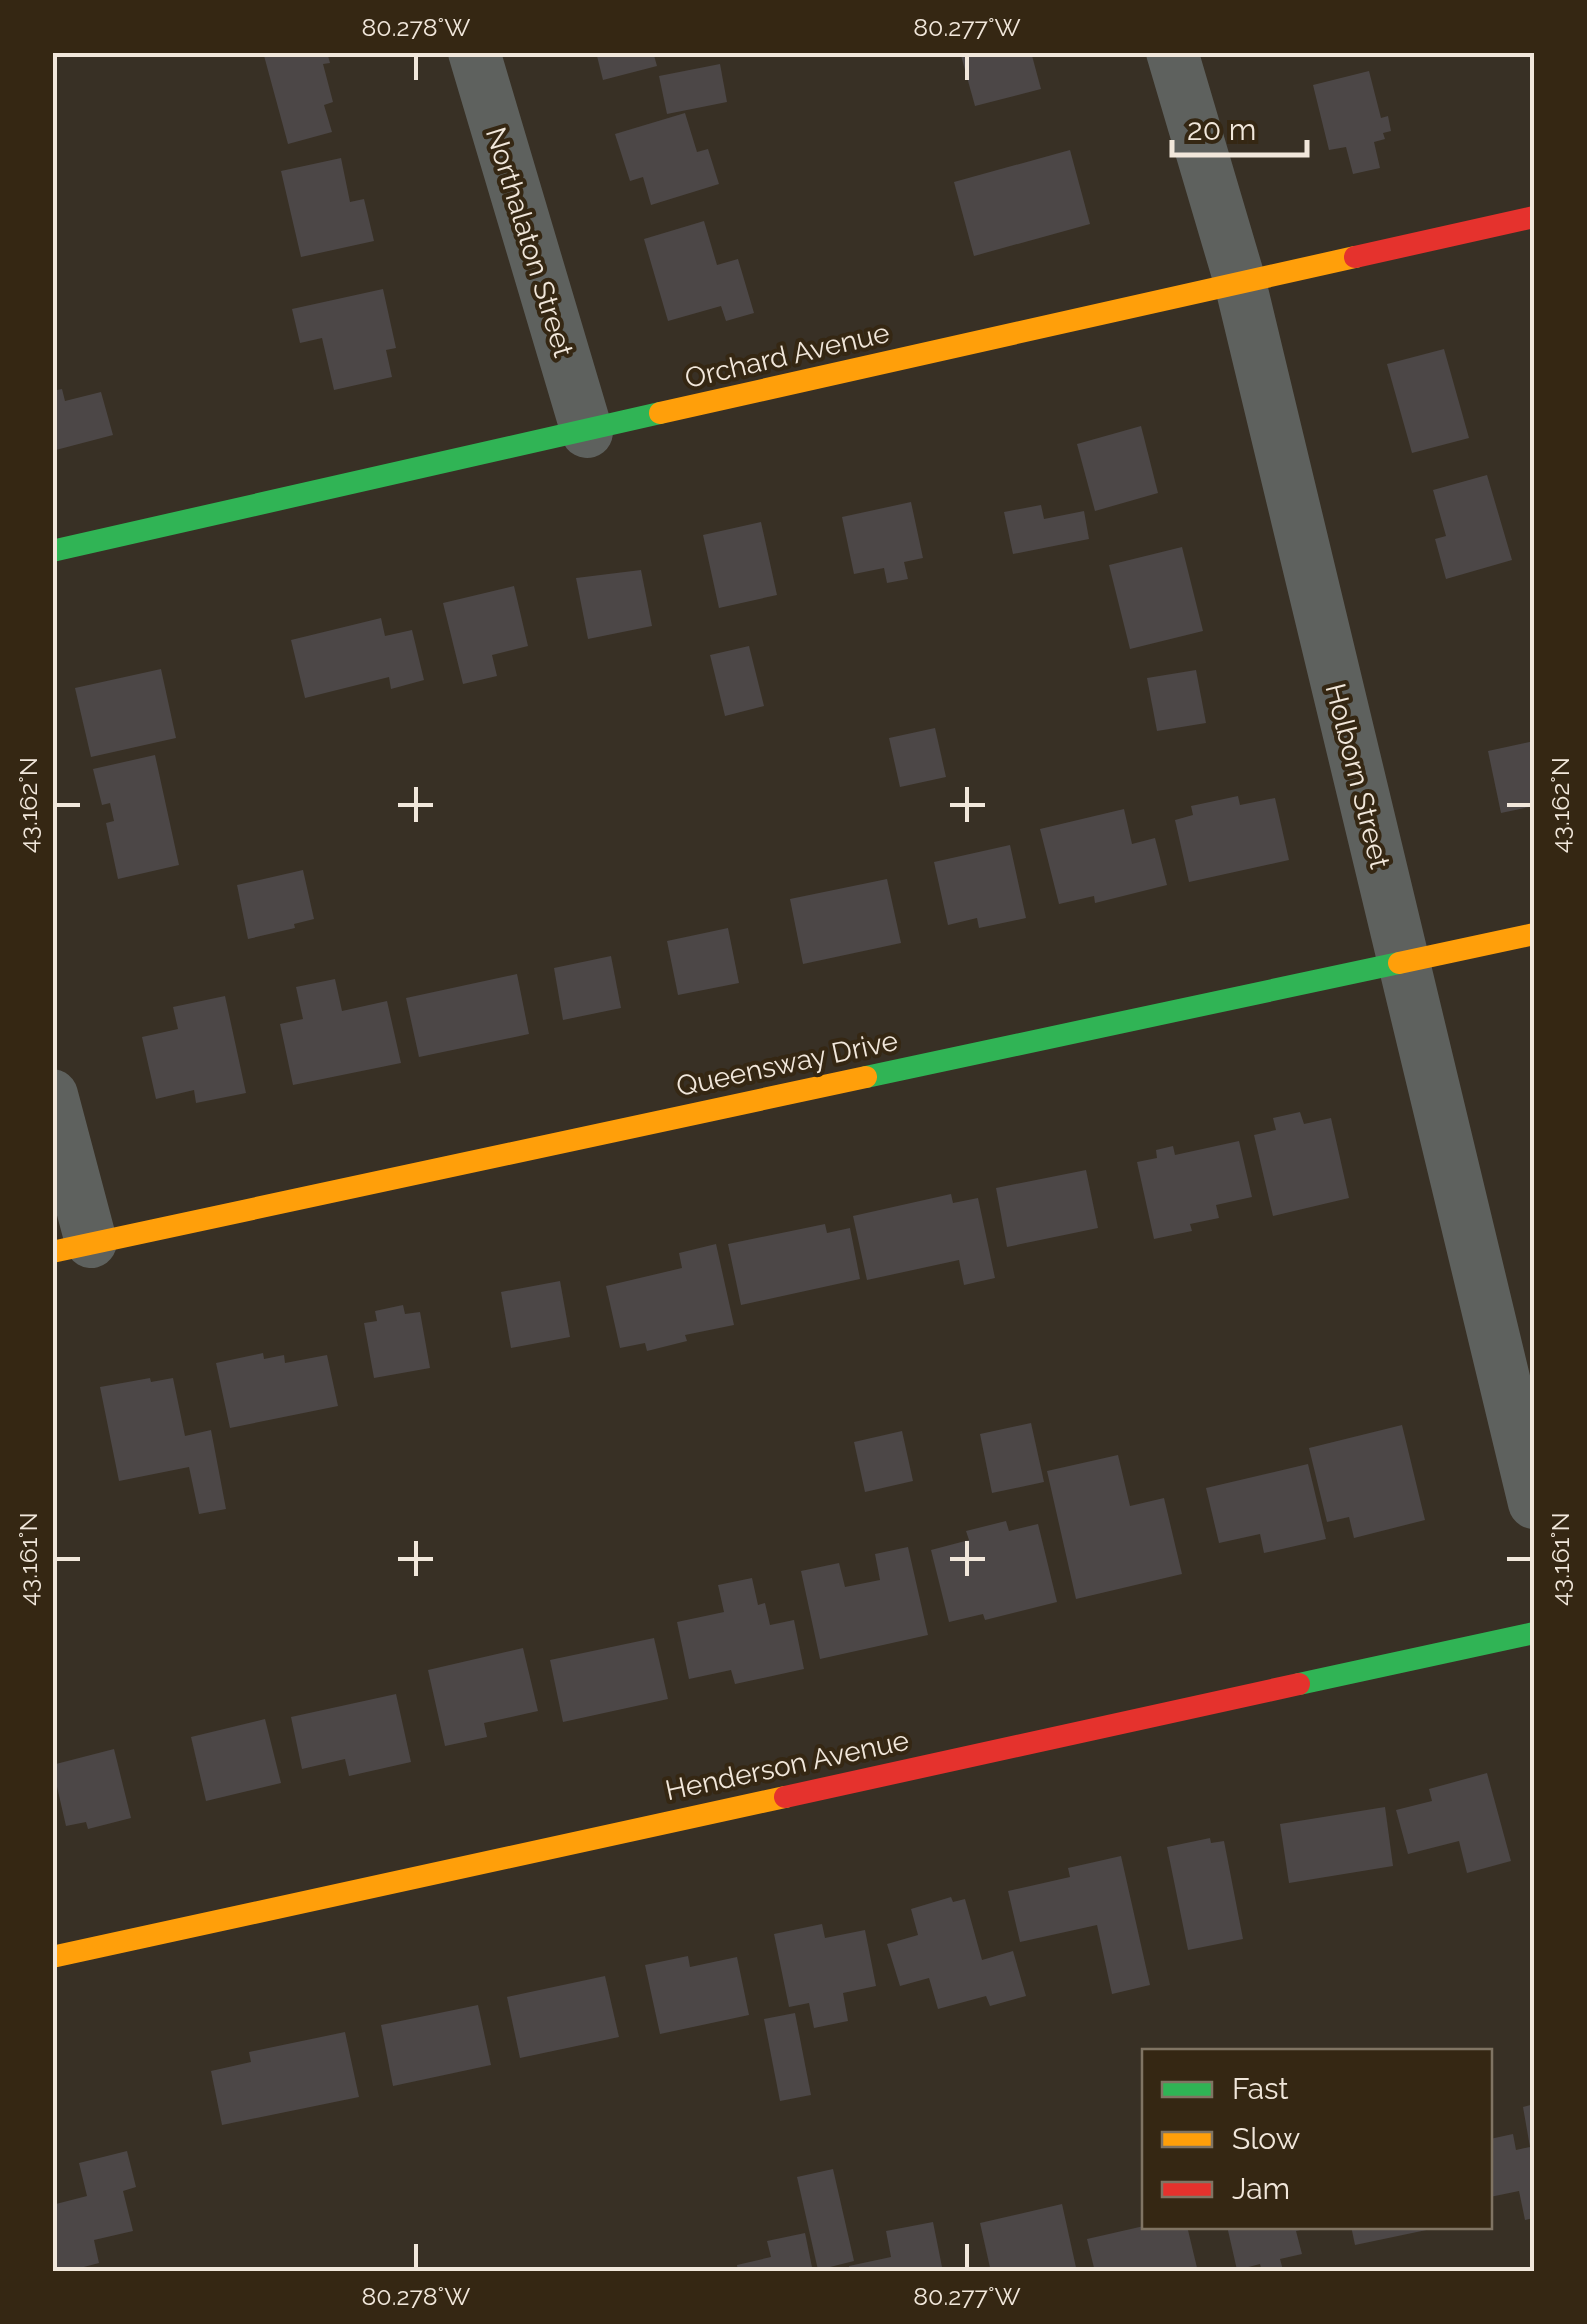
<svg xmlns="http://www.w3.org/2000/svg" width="1587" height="2324" viewBox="0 0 1587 2324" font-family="Raleway,sans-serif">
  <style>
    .building { fill: #4c4747 }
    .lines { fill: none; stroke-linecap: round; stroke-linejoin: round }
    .street { stroke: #5e615e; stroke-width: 52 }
    .fast { stroke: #30b455; stroke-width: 22 }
    .slow { stroke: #ff9f0a; stroke-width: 22 }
    .jam { stroke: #e5322d; stroke-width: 22 }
    .ticks { fill: none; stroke: #f1e7db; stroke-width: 4 }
    .labels { text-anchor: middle; stroke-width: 8; stroke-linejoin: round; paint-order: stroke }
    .street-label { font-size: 28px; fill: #f1e7db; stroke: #352713 }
    .neatline { fill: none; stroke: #f1e7db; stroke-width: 4 }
    .ticks-label { font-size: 25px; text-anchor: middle; fill: #f1e7db }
  </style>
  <rect width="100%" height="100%" fill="#383025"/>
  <g class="building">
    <path d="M 263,52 L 327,52 L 330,63 L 323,64 L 333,102 L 324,105 L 332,132 L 288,144 Z"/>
    <path d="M 596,52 L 653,52 L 657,66 L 603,80 Z"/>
    <path d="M 960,52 L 1031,52 L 1041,89 L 975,106 Z"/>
    <path d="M 720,64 L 727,102 L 667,114 L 659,76 Z"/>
    <path d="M 1369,71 L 1381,118 L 1388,116 L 1391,131 L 1383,133 L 1385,139 L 1374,142 L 1380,168 L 1353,174 L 1346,147 L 1329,150 L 1313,85 Z"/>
    <path d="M 685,113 L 697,152 L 708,149 L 719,184 L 651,205 L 643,177 L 630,181 L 615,134 Z"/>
    <path d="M 1070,150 L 1090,224 L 974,256 L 954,182 Z"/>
    <path d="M 341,158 L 350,202 L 364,199 L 374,241 L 301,257 L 281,171 Z"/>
    <path d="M 704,221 L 717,265 L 738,259 L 754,313 L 726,321 L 721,306 L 668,321 L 644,239 Z"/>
    <path d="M 383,289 L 396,348 L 386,350 L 392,377 L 334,390 L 322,338 L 300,343 L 292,309 Z"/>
    <path d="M 1444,349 L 1469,438 L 1412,453 L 1387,364 Z"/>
    <path d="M 62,389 L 65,401 L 101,392 L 113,435 L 52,451 L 52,391 Z"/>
    <path d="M 1141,426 L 1158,493 L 1095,511 L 1077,444 Z"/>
    <path d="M 1487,475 L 1512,560 L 1446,579 L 1435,539 L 1446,536 L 1433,490 Z"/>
    <path d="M 911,502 L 923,558 L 904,562 L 908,579 L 887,583 L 884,568 L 854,574 L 842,517 Z"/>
    <path d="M 1041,505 L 1044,519 L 1084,511 L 1089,539 L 1013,554 L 1004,512 Z"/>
    <path d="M 761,522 L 777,595 L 719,608 L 703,535 Z"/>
    <path d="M 1182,547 L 1203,631 L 1130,649 L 1109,565 Z"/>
    <path d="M 641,570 L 652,626 L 588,639 L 576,578 Z"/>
    <path d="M 514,586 L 528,646 L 492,655 L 497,676 L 463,684 L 443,603 Z"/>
    <path d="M 381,618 L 385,636 L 412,630 L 424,680 L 391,689 L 389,677 L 305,698 L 291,640 Z"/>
    <path d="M 749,646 L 764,706 L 725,716 L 710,655 Z"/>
    <path d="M 161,669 L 176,738 L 91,757 L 75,688 Z"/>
    <path d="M 1196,670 L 1206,723 L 1157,731 L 1147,678 Z"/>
    <path d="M 935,728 L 946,777 L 900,787 L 889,738 Z"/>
    <path d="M 1534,741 L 1534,806 L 1501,813 L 1488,751 Z"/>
    <path d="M 155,755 L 179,865 L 118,879 L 106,823 L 114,821 L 110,803 L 102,805 L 93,769 Z"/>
    <path d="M 1238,796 L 1240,805 L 1275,798 L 1289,860 L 1189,882 L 1175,820 L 1193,815 L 1191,806 Z"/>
    <path d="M 1124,809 L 1132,844 L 1155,838 L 1167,885 L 1095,903 L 1094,896 L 1059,904 L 1040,829 Z"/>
    <path d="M 1010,845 L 1026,918 L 979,928 L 977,918 L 948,925 L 934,862 Z"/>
    <path d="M 303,870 L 314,919 L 294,924 L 295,928 L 248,939 L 237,885 Z"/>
    <path d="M 887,879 L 901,943 L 803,964 L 790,899 Z"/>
    <path d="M 728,928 L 739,983 L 678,995 L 667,941 Z"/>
    <path d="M 611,956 L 621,1008 L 563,1020 L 554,968 Z"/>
    <path d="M 517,974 L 529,1034 L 419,1057 L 406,998 Z"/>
    <path d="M 335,979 L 342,1011 L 387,1001 L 401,1063 L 293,1085 L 280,1024 L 303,1019 L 296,987 Z"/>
    <path d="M 225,996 L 246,1093 L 196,1103 L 194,1090 L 156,1099 L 142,1037 L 178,1029 L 173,1007 Z"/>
    <path d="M 1300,1112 L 1304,1124 L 1331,1118 L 1349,1198 L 1273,1216 L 1254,1135 L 1276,1130 L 1273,1118 Z"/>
    <path d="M 1239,1141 L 1252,1197 L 1216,1205 L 1219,1218 L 1190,1224 L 1192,1231 L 1154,1239 L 1137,1162 L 1157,1158 L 1156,1150 L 1173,1146 L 1175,1155 Z"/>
    <path d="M 1086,1170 L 1098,1228 L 1007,1247 L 996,1188 Z"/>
    <path d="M 951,1194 L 953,1203 L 978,1198 L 995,1278 L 964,1285 L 959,1260 L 867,1280 L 853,1216 Z"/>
    <path d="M 825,1224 L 827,1233 L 850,1228 L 860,1279 L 741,1305 L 728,1244 Z"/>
    <path d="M 716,1244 L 734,1325 L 685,1335 L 687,1341 L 647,1351 L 645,1343 L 620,1348 L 606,1286 L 682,1268 L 679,1253 Z"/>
    <path d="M 560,1281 L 570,1337 L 511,1348 L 501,1292 Z"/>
    <path d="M 403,1305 L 405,1314 L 420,1312 L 430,1368 L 374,1378 L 364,1323 L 377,1321 L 375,1311 Z"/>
    <path d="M 263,1353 L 264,1359 L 284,1355 L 285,1363 L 327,1355 L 338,1406 L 230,1428 L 216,1363 Z"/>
    <path d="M 150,1378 L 151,1382 L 173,1378 L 185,1436 L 211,1430 L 226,1509 L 199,1514 L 189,1467 L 119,1481 L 100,1387 Z"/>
    <path d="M 1031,1423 L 1044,1482 L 992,1493 L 980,1434 Z"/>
    <path d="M 1402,1425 L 1425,1520 L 1354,1538 L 1349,1517 L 1327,1522 L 1309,1448 Z"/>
    <path d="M 902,1431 L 913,1481 L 865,1492 L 854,1442 Z"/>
    <path d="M 1118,1455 L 1130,1506 L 1164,1498 L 1182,1574 L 1076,1599 L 1047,1471 Z"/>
    <path d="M 1308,1464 L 1326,1539 L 1264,1553 L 1260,1534 L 1219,1543 L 1206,1488 Z"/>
    <path d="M 1006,1521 L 1009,1531 L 1038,1524 L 1057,1602 L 985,1620 L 983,1614 L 949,1622 L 931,1550 L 969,1540 L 966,1531 Z"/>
    <path d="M 908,1547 L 928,1635 L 820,1659 L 801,1571 L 839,1563 L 845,1587 L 880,1580 L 875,1554 Z"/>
    <path d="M 752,1578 L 758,1605 L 765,1603 L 770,1625 L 794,1620 L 804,1669 L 735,1684 L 731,1670 L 689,1679 L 677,1622 L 724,1612 L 718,1585 Z"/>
    <path d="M 654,1638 L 668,1699 L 563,1722 L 550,1660 Z"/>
    <path d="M 523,1648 L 538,1711 L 484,1723 L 487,1737 L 445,1746 L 428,1670 Z"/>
    <path d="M 396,1694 L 411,1762 L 349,1776 L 345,1759 L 302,1769 L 291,1717 Z"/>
    <path d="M 265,1719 L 281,1783 L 206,1801 L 191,1737 Z"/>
    <path d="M 114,1749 L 131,1818 L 88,1829 L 86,1822 L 66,1826 L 52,1765 Z"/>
    <path d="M 1487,1773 L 1511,1861 L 1467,1873 L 1459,1841 L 1408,1854 L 1396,1810 L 1432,1801 L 1429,1789 Z"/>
    <path d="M 1385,1807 L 1393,1866 L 1289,1883 L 1280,1824 Z"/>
    <path d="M 1210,1838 L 1211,1843 L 1224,1841 L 1243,1939 L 1188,1950 L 1167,1847 Z"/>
    <path d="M 1121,1856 L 1150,1985 L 1112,1994 L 1097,1925 L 1020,1942 L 1008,1891 L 1070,1877 L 1068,1868 Z"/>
    <path d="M 951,1897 L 953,1902 L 965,1899 L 982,1960 L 1013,1951 L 1026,1996 L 990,2006 L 986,1996 L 938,2009 L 929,1978 L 900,1986 L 887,1944 L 918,1935 L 911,1909 Z"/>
    <path d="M 822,1924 L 825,1938 L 865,1930 L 876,1986 L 843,1993 L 848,2021 L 814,2028 L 809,2003 L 789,2007 L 774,1934 Z"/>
    <path d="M 688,1956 L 690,1967 L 737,1957 L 749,2015 L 660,2034 L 645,1965 Z"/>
    <path d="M 605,1976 L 619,2037 L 520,2058 L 507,1997 Z"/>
    <path d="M 478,2005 L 491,2065 L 393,2086 L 381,2025 Z"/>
    <path d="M 795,2013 L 811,2095 L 780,2101 L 764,2019 Z"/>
    <path d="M 345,2032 L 359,2097 L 222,2125 L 211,2071 L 251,2062 L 249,2052 Z"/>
    <path d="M 1534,2104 L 1534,2218 L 1525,2220 L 1519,2191 L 1490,2197 L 1490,2139 L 1513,2134 L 1516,2150 L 1530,2147 L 1523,2107 Z"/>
    <path d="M 127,2151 L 136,2187 L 123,2191 L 133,2231 L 94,2240 L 99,2263 L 65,2272 L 52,2272 L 52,2205 L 87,2196 L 79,2163 Z"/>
    <path d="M 833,2169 L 854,2261 L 818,2270 L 797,2177 Z"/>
    <path d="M 1062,2204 L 1077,2272 L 991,2272 L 980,2223 Z"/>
    <path d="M 933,2222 L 943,2272 L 850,2272 L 849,2266 L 891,2257 L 886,2231 Z"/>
    <path d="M 1144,2226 L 1187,2226 L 1198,2272 L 1095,2272 L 1087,2239 Z"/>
    <path d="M 1227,2226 L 1308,2226 L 1309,2228 L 1296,2231 L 1302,2254 L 1280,2259 L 1283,2270 L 1262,2272 L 1260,2264 L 1237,2270 Z"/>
    <path d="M 1351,2226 L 1435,2226 L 1436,2228 L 1355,2245 Z"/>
    <path d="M 805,2233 L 813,2272 L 738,2272 L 737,2265 L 771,2257 L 767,2241 Z"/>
  </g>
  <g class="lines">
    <g class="street">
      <path d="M 474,52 L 587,432"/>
      <path d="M 1172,52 L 1240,282 L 1534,1503"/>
      <path d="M 52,1095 L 91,1242"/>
    </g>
    <g class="fast">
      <path d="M 52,551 L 660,413"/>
      <path d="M 866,1077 L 1399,963"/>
      <path d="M 1299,1684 L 1534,1633"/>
    </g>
    <g class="slow">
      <path d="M 660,413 L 1355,257"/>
      <path d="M 1399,963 L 1534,934"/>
      <path d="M 52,1252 L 866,1077"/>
      <path d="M 52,1957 L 785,1797"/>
    </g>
    <g class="jam">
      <path d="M 1355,257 L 1534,217"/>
      <path d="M 785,1797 L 1299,1684"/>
    </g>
  </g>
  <path class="ticks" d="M 416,55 L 416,80M 967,55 L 967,80M 416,787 L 416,822M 967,787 L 967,822M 55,805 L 80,805M 398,805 L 433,805M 950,805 L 985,805M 1507,805 L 1532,805M 416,1541 L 416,1576M 967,1541 L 967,1576M 55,1559 L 80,1559M 398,1559 L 433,1559M 950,1559 L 985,1559M 1507,1559 L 1532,1559M 416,2244 L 416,2269M 967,2244 L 967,2269"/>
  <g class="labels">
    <g class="street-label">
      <text transform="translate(530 242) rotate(73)" y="10">Northalaton Street</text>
      <text transform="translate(787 355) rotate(-13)" y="10">Orchard Avenue</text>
      <text transform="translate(1358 776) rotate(76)" y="10">Holborn Street</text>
      <text transform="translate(787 1063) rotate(-12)" y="10">Queensway Drive</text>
      <text transform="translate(787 1765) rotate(-12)" y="10">Henderson Avenue</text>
    </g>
  </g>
  <rect width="1587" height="2324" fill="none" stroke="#352713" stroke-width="110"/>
  <rect x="1142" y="2049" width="350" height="180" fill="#352713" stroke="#807463" stroke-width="2.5"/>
  <rect x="1162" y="2082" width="50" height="15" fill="#30b455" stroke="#807463" stroke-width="2.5"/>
  <text x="1232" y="2099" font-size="30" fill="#f1e7db">Fast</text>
  <rect x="1162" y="2132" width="50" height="15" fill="#ff9f0a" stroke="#807463" stroke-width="2.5"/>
  <text x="1232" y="2149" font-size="30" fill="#f1e7db">Slow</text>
  <rect x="1162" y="2182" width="50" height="15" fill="#e5322d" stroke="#807463" stroke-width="2.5"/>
  <text x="1232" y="2199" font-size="30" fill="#f1e7db">Jam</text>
  <path d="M1172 140v15h135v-15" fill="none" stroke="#f1e7db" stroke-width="5"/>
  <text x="1187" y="140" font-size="30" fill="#f1e7db" stroke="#352713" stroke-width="8" paint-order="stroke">20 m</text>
  <rect x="55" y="55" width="1477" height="2214" class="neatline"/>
  <g class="ticks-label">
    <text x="416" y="36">80.278°W</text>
    <text x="967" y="36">80.277°W</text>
    <text transform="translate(28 805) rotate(-90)" y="9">43.162°N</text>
    <text transform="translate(1560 805) rotate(-90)" y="9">43.162°N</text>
    <text transform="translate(28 1559) rotate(-90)" y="9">43.161°N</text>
    <text transform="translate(1560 1559) rotate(-90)" y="9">43.161°N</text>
    <text x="416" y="2305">80.278°W</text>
    <text x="967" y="2305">80.277°W</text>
  </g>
</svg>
